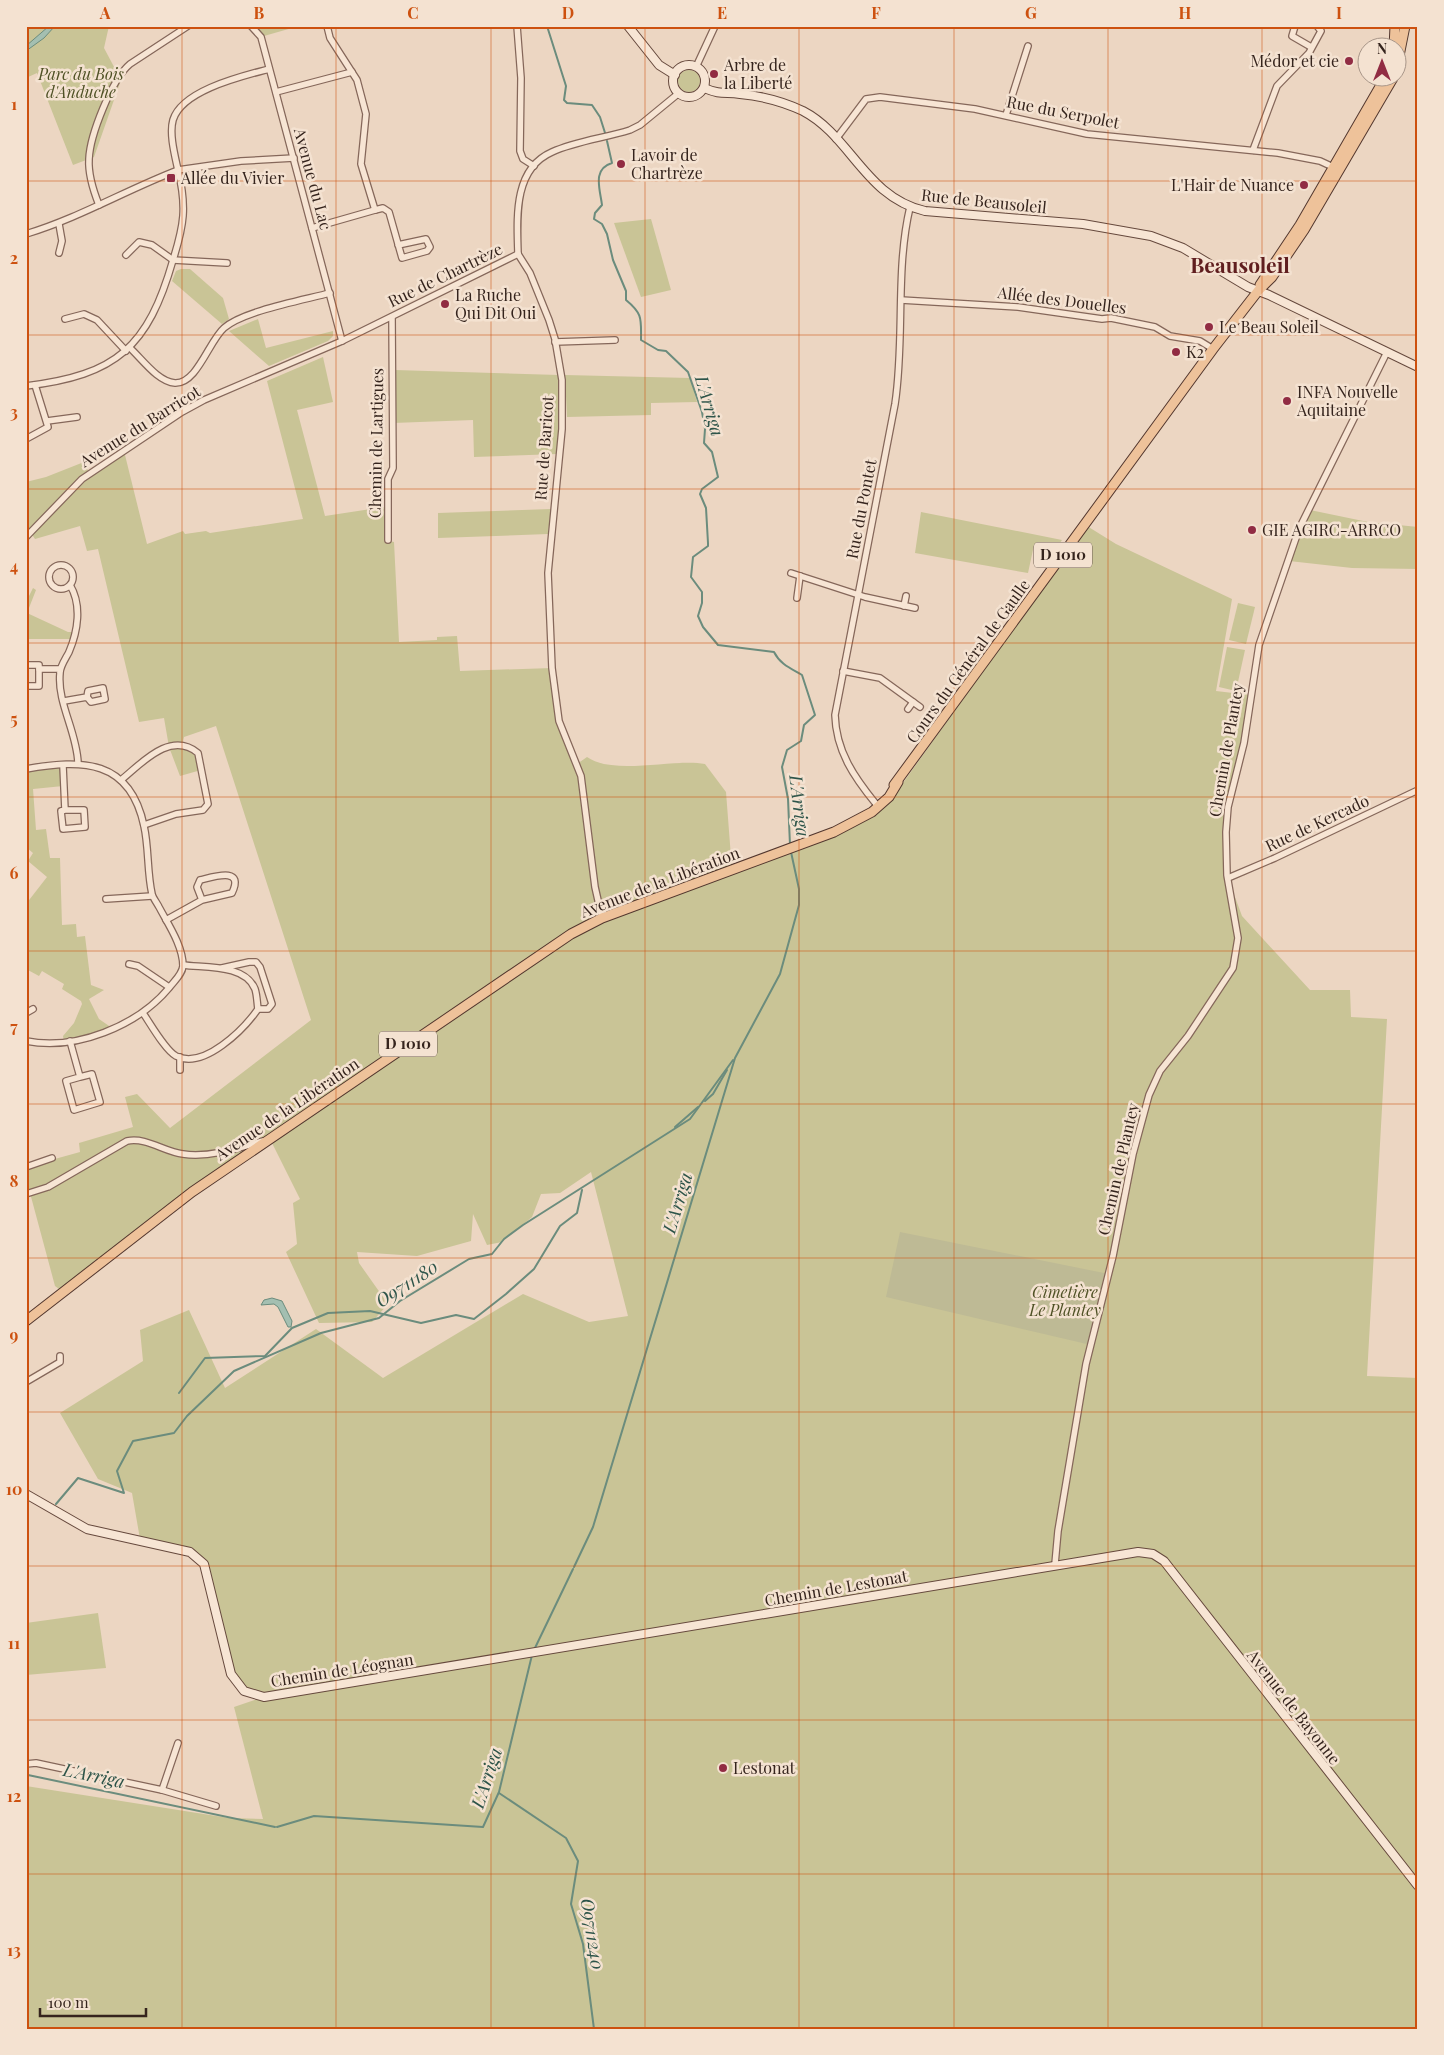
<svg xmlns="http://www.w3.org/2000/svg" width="1444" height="2055" viewBox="0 0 1444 2055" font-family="'Playfair Display',serif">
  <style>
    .green { fill: #c9c496 }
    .cemetery { fill: #beba95 }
    .water { fill: #a4bfb1; stroke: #6b8c7d }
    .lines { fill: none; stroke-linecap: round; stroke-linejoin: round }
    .stream { stroke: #6b8c7d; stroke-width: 2 }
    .street-casing { stroke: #85675a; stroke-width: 8 }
    .secondary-casing { stroke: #66493d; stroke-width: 10 }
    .primary-casing { stroke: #53372e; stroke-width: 11 }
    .street { stroke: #f7e5d4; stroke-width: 5.5 }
    .secondary { stroke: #f7e5d4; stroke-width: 8 }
    .primary { stroke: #eec29a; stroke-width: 9 }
    .grid { fill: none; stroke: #cd510f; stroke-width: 1; stroke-opacity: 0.55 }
    .poi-dot { fill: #912c43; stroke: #f4e2d1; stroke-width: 2 }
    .labels { text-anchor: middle; stroke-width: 5; stroke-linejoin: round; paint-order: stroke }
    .shield { fill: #f4e2d1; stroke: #6e5d53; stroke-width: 1 }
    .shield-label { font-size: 15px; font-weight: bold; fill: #35241d }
    .poi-label { font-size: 16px; fill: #35241d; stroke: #f4e2d1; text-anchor: start }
    .park-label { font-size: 16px; font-style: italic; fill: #4f5125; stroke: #f4e2d1 }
    .street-label { font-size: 16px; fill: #35241d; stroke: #f4e2d1 }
    .water-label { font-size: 18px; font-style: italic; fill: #2d5449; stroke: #f4e2d1 }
    .district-label { font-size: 21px; font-weight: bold; fill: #601e1f; stroke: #f4e2d1 }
    .neatline { fill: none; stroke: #cd510f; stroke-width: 2 }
    .grid-label { font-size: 16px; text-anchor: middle; font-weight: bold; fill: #cd510f }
  </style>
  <rect width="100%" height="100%" fill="#ecd6c2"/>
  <g class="green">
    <path d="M 26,26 L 109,26 L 104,48 L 121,80 L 94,157 L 73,165 L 37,73 L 26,78 Z"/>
    <path d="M 256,26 L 291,26 L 292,28 L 264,36 Z"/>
    <circle cx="689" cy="81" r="11"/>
    <path d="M 651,219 L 671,290 L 641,297 L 614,223 Z"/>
    <path d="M 181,269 L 190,269 L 223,298 L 229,319 L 222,324 L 172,281 L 176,271 Z"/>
    <path d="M 258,319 L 266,348 L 333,331 L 333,336 L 328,341 L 269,366 L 229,331 Z"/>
    <path d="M 323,357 L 333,402 L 297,410 L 325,516 L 384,507 L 384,540 L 394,542 L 399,642 L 437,640 L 437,637 L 457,636 L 460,671 L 552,668 L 557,712 L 577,764 L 587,757 C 614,776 674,758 705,764 L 726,792 L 732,870 C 786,851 845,838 890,801 L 1087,526 L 1116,544 L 1232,599 L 1216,691 L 1250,695 L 1244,743 L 1228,807 L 1228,878 L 1242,916 L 1310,990 L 1350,990 L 1351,1017 L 1387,1019 L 1367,1376 L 1418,1378 L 1418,2029 L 26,2029 L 26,1786 L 229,1818 L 263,1819 L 234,1707 L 263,1697 L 254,1695 L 236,1682 L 204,1564 L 197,1556 L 140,1539 L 132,1493 L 98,1479 L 60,1413 L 143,1361 L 140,1330 L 189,1310 L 225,1388 L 316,1329 L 383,1378 L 523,1294 L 589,1322 L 628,1316 L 591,1172 L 560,1193 L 541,1194 L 532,1217 L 502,1242 L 487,1245 L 473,1214 L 471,1241 L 417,1256 L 357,1252 L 359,1263 L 388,1304 L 372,1322 L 319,1323 L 286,1252 L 297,1244 L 293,1203 L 300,1199 L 270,1139 L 63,1292 L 55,1286 L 30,1193 L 26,1194 L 26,1167 L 80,1152 L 79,1143 L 133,1127 L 125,1097 L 137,1094 L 170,1128 L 311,1020 L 216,726 L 184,737 L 182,746 L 198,753 L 201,770 L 180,776 L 169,747 L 164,718 L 139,722 L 98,549 L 87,551 L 80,526 L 35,539 L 31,533 L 26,537 L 26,482 L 46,477 L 84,462 L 89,473 L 124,451 L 147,544 L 183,531 L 185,534 L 206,531 L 210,533 L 303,519 L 267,381 Z"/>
    <path d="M 395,370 L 559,375 L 560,427 L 557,454 L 474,457 L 473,420 L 393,423 Z"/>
    <path d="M 565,375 L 690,378 L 697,402 L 651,403 L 651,415 L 567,417 Z"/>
    <path d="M 551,509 L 548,534 L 438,538 L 438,513 Z"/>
    <path d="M 1310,510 L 1368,522 L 1418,527 L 1418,569 L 1352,568 L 1289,561 Z"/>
    <path d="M 921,512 L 1062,540 L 1056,549 L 1034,545 L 1028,573 L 915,553 Z"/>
    <path d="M 33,588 L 36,590 L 27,613 L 68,632 L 75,632 L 73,639 L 26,639 L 26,602 Z"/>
    <path d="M 1238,603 L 1255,607 L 1246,644 L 1229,640 Z"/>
    <path d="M 1227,647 L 1245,650 L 1236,691 L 1219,687 Z"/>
    <path d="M 63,766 L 63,786 L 33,789 L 36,830 L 46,829 L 50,858 L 60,858 L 62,925 L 76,924 L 77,937 L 85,936 L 91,985 L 104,990 L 89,999 L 99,1019 L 112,1028 L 64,1042 L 63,1036 L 74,1023 L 82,1004 L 81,1001 L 62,989 L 64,984 L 42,971 L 39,976 L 26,969 L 26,904 L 47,877 L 28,861 L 33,853 L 26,847 L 26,769 Z"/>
    <path d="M 98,1613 L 106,1668 L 26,1675 L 26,1623 Z"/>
  </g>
  <path class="cemetery" d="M 900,1232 L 1109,1274 L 1091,1345 L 886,1297 Z"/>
  <g class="water">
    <path d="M 49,26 L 55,26 L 44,38 L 26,51 L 26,46 Z"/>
    <path d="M 272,1298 L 282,1301 L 292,1321 L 291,1327 L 288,1327 L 278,1307 L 274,1304 L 261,1305 L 264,1300 Z"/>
  </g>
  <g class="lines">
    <g class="stream">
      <path d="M 547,26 L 566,86 L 564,100 L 567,103 L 592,105 L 600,117 L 606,136"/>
      <path d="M 607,141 L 612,163 C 592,169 600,189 602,205 L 595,213 L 594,219 L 602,224 L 607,234 L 613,260 L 626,291 L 626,300 C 643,314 641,319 641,340 L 658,350 L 666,351 L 688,372 L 702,412 L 705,429 L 704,443 L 712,452 L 718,477 L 702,489 L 700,494 L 706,508 L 708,543 L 708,546 L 693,557 L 691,577 L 702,592 L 702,603 L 698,616 L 703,627 L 718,645 L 774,652 C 780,664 790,668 802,675 L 815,715 L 804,725 L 801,741 L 787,750 L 782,767 L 788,799 L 790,845"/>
      <path d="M 705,1101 L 713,1094 L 727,1070"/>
      <path d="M 675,1127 L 698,1107"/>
      <path d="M 179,1393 L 205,1358 L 265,1356 L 292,1328 L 328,1313 L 370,1311 L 421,1323 L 456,1315 L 474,1319 L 506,1294 L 534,1269 L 560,1226 L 577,1213 L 582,1190"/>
      <path d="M 56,1504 L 78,1478 L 124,1493 L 117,1471 L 133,1441 L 174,1433 L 187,1416 L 234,1371 L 321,1333 L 379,1318 L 400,1301 L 469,1259 L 492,1254 L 504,1239 L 523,1225 L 690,1119 L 733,1060"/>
      <path d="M 574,1567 L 593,1527 L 735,1058 L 780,974 L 799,905 L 799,889 L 791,852"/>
      <path d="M 534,1650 L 573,1569"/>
      <path d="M 26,1777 L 28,1775 L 275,1827"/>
      <path d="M 499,1793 L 566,1838 L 578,1861 L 571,1904 L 583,1944 L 594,2029"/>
      <path d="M 277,1827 L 314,1816 L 483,1827 L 499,1792 L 532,1655"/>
    </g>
    <g class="street-casing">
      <g id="street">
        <path d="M 251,26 L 261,37 L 342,341"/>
        <path d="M 327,26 L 330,38 L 357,80 L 366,114 L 361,164 L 375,210 L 383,208 L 389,212 L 402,258 L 427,251 L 430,247 L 426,239 L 398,245"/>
        <path d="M 517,26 L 521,78 L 520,151 L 523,159 L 534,166"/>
        <path d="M 1295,26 L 1292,36 L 1311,47"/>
        <path d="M 696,67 L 715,26"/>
        <path d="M 269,69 C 243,76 182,90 173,120 C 169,134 175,156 178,170 L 241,161 L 294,158"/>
        <path d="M 276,92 L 352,72"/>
        <path d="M 1006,115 L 1028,46"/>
        <path d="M 836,139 L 866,99 L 880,97 L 975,109 L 1087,134 L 1278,153 L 1320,161 L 1333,167"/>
        <path d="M 1253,150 L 1277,86 L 1309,53 L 1321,31 L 1317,26"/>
        <path d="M 99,205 C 93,190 88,175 89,159 C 90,135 112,79 130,64 L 188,26"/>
        <path d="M 312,228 L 375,210"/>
        <path d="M 26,234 C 79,218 126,190 178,170 C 187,207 184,225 173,260 C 148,347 117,375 26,386"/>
        <path d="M 59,253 L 62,241 L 59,224"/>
        <path d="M 518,254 L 530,273 L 549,320 L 555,339 L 562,380 L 562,429 L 548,573 L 552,668 L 559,721 L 581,776 L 595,887 L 602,918"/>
        <path d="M 518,254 C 517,218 513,169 552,152 C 576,141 605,138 630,130 L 640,125 L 679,93"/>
        <path d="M 126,255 L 139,242 L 152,245 L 173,260 L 227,263"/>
        <path d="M 901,300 L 1018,307 L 1102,319 L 1111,318 L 1155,327 L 1170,336 L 1200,341 L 1213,349"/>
        <path d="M 65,319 L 84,314 L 97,320 L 126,351"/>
        <path d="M 555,342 L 615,340"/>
        <path d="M 130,348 C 142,359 158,382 175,383 C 197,384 209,341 224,328 C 243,311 304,300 330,293"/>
        <path d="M 47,421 L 77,417"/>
        <path d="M 26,439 L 48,427 L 35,385"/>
        <path d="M 26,537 L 82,479 L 182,412 L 204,400 L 342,341 L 518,254"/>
        <path d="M 388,540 L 388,479 L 393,468 L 392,317"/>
        <circle cx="61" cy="577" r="12"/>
        <path d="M 791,573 L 865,597 L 915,608"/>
        <path d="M 70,585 C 82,605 78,631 69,652 C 66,658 60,666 60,673 C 57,703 77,732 78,763"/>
        <path d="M 797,598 L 800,576"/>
        <path d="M 904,606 L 906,596"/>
        <path d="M 26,665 L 39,665 L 39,686 L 26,686"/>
        <path d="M 39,669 L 60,669"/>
        <path d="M 843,671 L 880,678 L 920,707"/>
        <path d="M 64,701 L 87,697 L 88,691 L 103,688 L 105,699 L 91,702 L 87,697"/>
        <path d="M 908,709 L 913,702"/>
        <path d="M 63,766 L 65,810 L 61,811 L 63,829 L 85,827 L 84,810 L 65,810"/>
        <path d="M 26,769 C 82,759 130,759 144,826 C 149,848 147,872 152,894 C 153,898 157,903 159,907 C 168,924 183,946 183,966 C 182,975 174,981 169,988 C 137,1026 76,1051 26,1041"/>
        <path d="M 121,780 C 141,764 170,730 198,753 L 208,804 L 203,810 L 176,814 L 144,825"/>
        <path d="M 876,804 C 854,777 836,751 835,715 L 895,404 C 905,339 895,271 910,207"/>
        <path d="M 1228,878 L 1275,858 L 1418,790"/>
        <path d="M 106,899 L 152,896"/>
        <path d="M 166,920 L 202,900 L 232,893 C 245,866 213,877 200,880 L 197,887 L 202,900"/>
        <path d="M 129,964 L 138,966 L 169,987"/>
        <path d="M 222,968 L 249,962 L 256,962 L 260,967 L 272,1004 L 268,1009 L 258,1009"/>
        <path d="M 26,1013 L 33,1009"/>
        <path d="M 143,1013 C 150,1023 165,1050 176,1056 C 204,1070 244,1029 258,1009 C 257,1002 257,995 255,989 C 245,964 204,968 183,965"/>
        <path d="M 70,1041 L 80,1077 L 92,1074 L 100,1102 L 74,1110 L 66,1081 L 80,1077"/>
        <path d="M 180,1070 L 180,1057"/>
        <path d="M 26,1167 L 52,1158"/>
        <path d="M 26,1194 L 48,1187 L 127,1141 C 147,1137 164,1152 183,1154 C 209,1158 239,1148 263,1141"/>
        <path d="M 26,1382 L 60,1362 L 60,1356"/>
        <path d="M 1055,1564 L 1058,1531 L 1086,1364 L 1113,1256 L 1133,1154 L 1149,1095 L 1160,1071 L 1188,1036 L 1233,968 L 1238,938 L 1227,875 L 1226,832 L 1228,807 L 1244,743 L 1259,645 L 1299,529 L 1387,352"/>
        <path d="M 26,1764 L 36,1763 L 162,1790 L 178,1743"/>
        <path d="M 162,1790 L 216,1806"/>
      </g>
    </g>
    <g class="secondary-casing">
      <g id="secondary">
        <path d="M 628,26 L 659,65 L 675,75"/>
        <circle cx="689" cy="81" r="16"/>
        <path d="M 704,88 C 721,95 724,92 740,94 C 761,96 784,102 803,111 C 851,136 865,197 925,211 L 1083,224 L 1151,236 L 1183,248 L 1248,287 L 1269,295 L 1418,367"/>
        <path d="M 26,1494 L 87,1529 L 190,1552 L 204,1564 L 231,1674 L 244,1691 L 264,1697 L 1138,1552 L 1153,1554 L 1164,1561 L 1418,1886"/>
      </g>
    </g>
    <g class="primary-casing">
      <g id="primary">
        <path d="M 1394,48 L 1395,26"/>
        <path d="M 1396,71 L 1405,26"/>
        <path d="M 1260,285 L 1300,225 L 1385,78"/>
        <path d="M 894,785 L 1213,349 L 1258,291 L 1272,277 L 1304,230 L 1393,78"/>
        <path d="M 26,1321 L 192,1192 L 571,934 L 602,918 L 834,832 L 872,812 L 889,797 L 898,782"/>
      </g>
    </g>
    <use href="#street" class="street"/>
    <use href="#secondary" class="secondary"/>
    <use href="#primary" class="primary"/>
  </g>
  <path class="grid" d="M 182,26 L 182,2029M 336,26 L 336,2029M 491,26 L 491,2029M 645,26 L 645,2029M 799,26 L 799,2029M 954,26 L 954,2029M 1108,26 L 1108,2029M 1262,26 L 1262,2029M 26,181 L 1418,181M 26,335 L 1418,335M 26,489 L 1418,489M 26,643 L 1418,643M 26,797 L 1418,797M 26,951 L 1418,951M 26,1104 L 1418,1104M 26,1258 L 1418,1258M 26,1412 L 1418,1412M 26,1566 L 1418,1566M 26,1720 L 1418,1720M 26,1874 L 1418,1874"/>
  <g class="poi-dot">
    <circle cx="1349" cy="61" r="5"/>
    <circle cx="714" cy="74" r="5"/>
    <circle cx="621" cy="164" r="5"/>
    <rect x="166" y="173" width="10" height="10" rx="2.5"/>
    <circle cx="1304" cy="185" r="5"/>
    <circle cx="445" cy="304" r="5"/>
    <circle cx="1209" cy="327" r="5"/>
    <circle cx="1176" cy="352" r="5"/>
    <circle cx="1287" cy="401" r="5"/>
    <circle cx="1252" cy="530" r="5"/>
    <circle cx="723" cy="1768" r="5"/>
  </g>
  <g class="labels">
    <g class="shield">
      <rect x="1034" y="542.5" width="58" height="25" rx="4"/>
      <rect x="379" y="1031.5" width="58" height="25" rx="4"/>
    </g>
    <g class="shield-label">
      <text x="1063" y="560">D 1010</text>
      <text x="408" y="1049">D 1010</text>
    </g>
    <g class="poi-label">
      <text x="1339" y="67" text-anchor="end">Médor et cie</text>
      <text x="724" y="71">Arbre de<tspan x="724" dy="18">la Liberté</tspan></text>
      <text x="631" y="161">Lavoir de<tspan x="631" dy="18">Chartrèze</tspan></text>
      <text x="181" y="184">Allée du Vivier</text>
      <text x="1294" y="191" text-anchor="end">L'Hair de Nuance</text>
      <text x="455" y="301">La Ruche<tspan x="455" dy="18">Qui Dit Oui</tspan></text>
      <text x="1219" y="333">Le Beau Soleil</text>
      <text x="1186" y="358">K2</text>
      <text x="1297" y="398">INFA Nouvelle<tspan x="1297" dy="18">Aquitaine</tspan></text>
      <text x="1262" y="536">GIE AGIRC-ARRCO</text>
      <text x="733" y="1774">Lestonat</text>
    </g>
    <g class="park-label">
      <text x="81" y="80">Parc du Bois<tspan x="81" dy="18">d'Anduche</tspan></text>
      <text x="1065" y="1298">Cimetière<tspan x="1065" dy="18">Le Plantey</tspan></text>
    </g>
    <g class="street-label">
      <text transform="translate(1063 112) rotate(11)" y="6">Rue du Serpolet</text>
      <text transform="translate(313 179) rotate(75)" y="6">Avenue du Lac</text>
      <text transform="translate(984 201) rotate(6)" y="6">Rue de Beausoleil</text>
      <text transform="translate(445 275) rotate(-26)" y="6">Rue de Chartrèze</text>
      <text transform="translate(1062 300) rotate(7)" y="6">Allée des Douelles</text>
      <text transform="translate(140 426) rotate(-32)" y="6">Avenue du Barricot</text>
      <text transform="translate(376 443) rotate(-89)" y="6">Chemin de Lartigues</text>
      <text transform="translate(544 448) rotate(-86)" y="6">Rue de Baricot</text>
      <text transform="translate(861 509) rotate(-79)" y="6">Rue du Pontet</text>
      <text transform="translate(968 661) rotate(-54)" y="6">Cours du Général de Gaulle</text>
      <text transform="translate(1226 750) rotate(-80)" y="6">Chemin de Plantey</text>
      <text transform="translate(1317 823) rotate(-25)" y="6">Rue de Kercado</text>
      <text transform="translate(660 882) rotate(-21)" y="6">Avenue de la Libération</text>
      <text transform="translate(287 1109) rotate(-34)" y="6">Avenue de la Libération</text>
      <text transform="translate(1118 1169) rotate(-77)" y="6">Chemin de Plantey</text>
      <text transform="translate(836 1588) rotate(-10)" y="6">Chemin de Lestonat</text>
      <text transform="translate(342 1670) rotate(-9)" y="6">Chemin de Léognan</text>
      <text transform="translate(1294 1707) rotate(52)" y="6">Avenue de Bayonne</text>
    </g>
    <g class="water-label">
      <text transform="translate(709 406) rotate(74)" y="6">L'Arriga</text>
      <text transform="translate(799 806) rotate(83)" y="6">L'Arriga</text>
      <text transform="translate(678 1203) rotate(-73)" y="6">L'Arriga</text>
      <text transform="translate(407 1284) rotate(-33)" y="6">O9711180</text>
      <text transform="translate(94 1776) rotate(12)" y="6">L'Arriga</text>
      <text transform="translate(487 1778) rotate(-72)" y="6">L'Arriga</text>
      <text transform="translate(592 1934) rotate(81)" y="6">O9711240</text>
    </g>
    <g class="district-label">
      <text x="1240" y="273">Beausoleil</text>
    </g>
  </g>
  <rect width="1444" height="2055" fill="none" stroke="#f4e2d1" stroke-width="55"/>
  <g transform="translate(1382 62)"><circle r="24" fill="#f4e2d1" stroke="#a89689"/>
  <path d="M0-4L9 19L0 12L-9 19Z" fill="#912c43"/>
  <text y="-8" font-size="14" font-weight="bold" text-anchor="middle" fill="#35241d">N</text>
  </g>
  <path d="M40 2008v8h106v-8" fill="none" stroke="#35241d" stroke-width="2.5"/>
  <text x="48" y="2008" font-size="15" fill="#35241d" stroke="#f4e2d1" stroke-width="4" paint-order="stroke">100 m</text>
  <rect x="28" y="28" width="1388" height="2000" class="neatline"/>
  <g class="grid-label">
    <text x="105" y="19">A</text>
    <text x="259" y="19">B</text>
    <text x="413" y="19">C</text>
    <text x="568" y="19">D</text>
    <text x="722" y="19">E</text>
    <text x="876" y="19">F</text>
    <text x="1031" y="19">G</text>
    <text x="1185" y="19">H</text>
    <text x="1339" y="19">I</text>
    <text x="14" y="110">1</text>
    <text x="14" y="264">2</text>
    <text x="14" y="418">3</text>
    <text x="14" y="572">4</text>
    <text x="14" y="725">5</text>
    <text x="14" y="879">6</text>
    <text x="14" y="1033">7</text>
    <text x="14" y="1187">8</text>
    <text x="14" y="1341">9</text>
    <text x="14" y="1495">10</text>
    <text x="14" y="1649">11</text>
    <text x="14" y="1802">12</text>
    <text x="14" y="1956">13</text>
  </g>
</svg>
